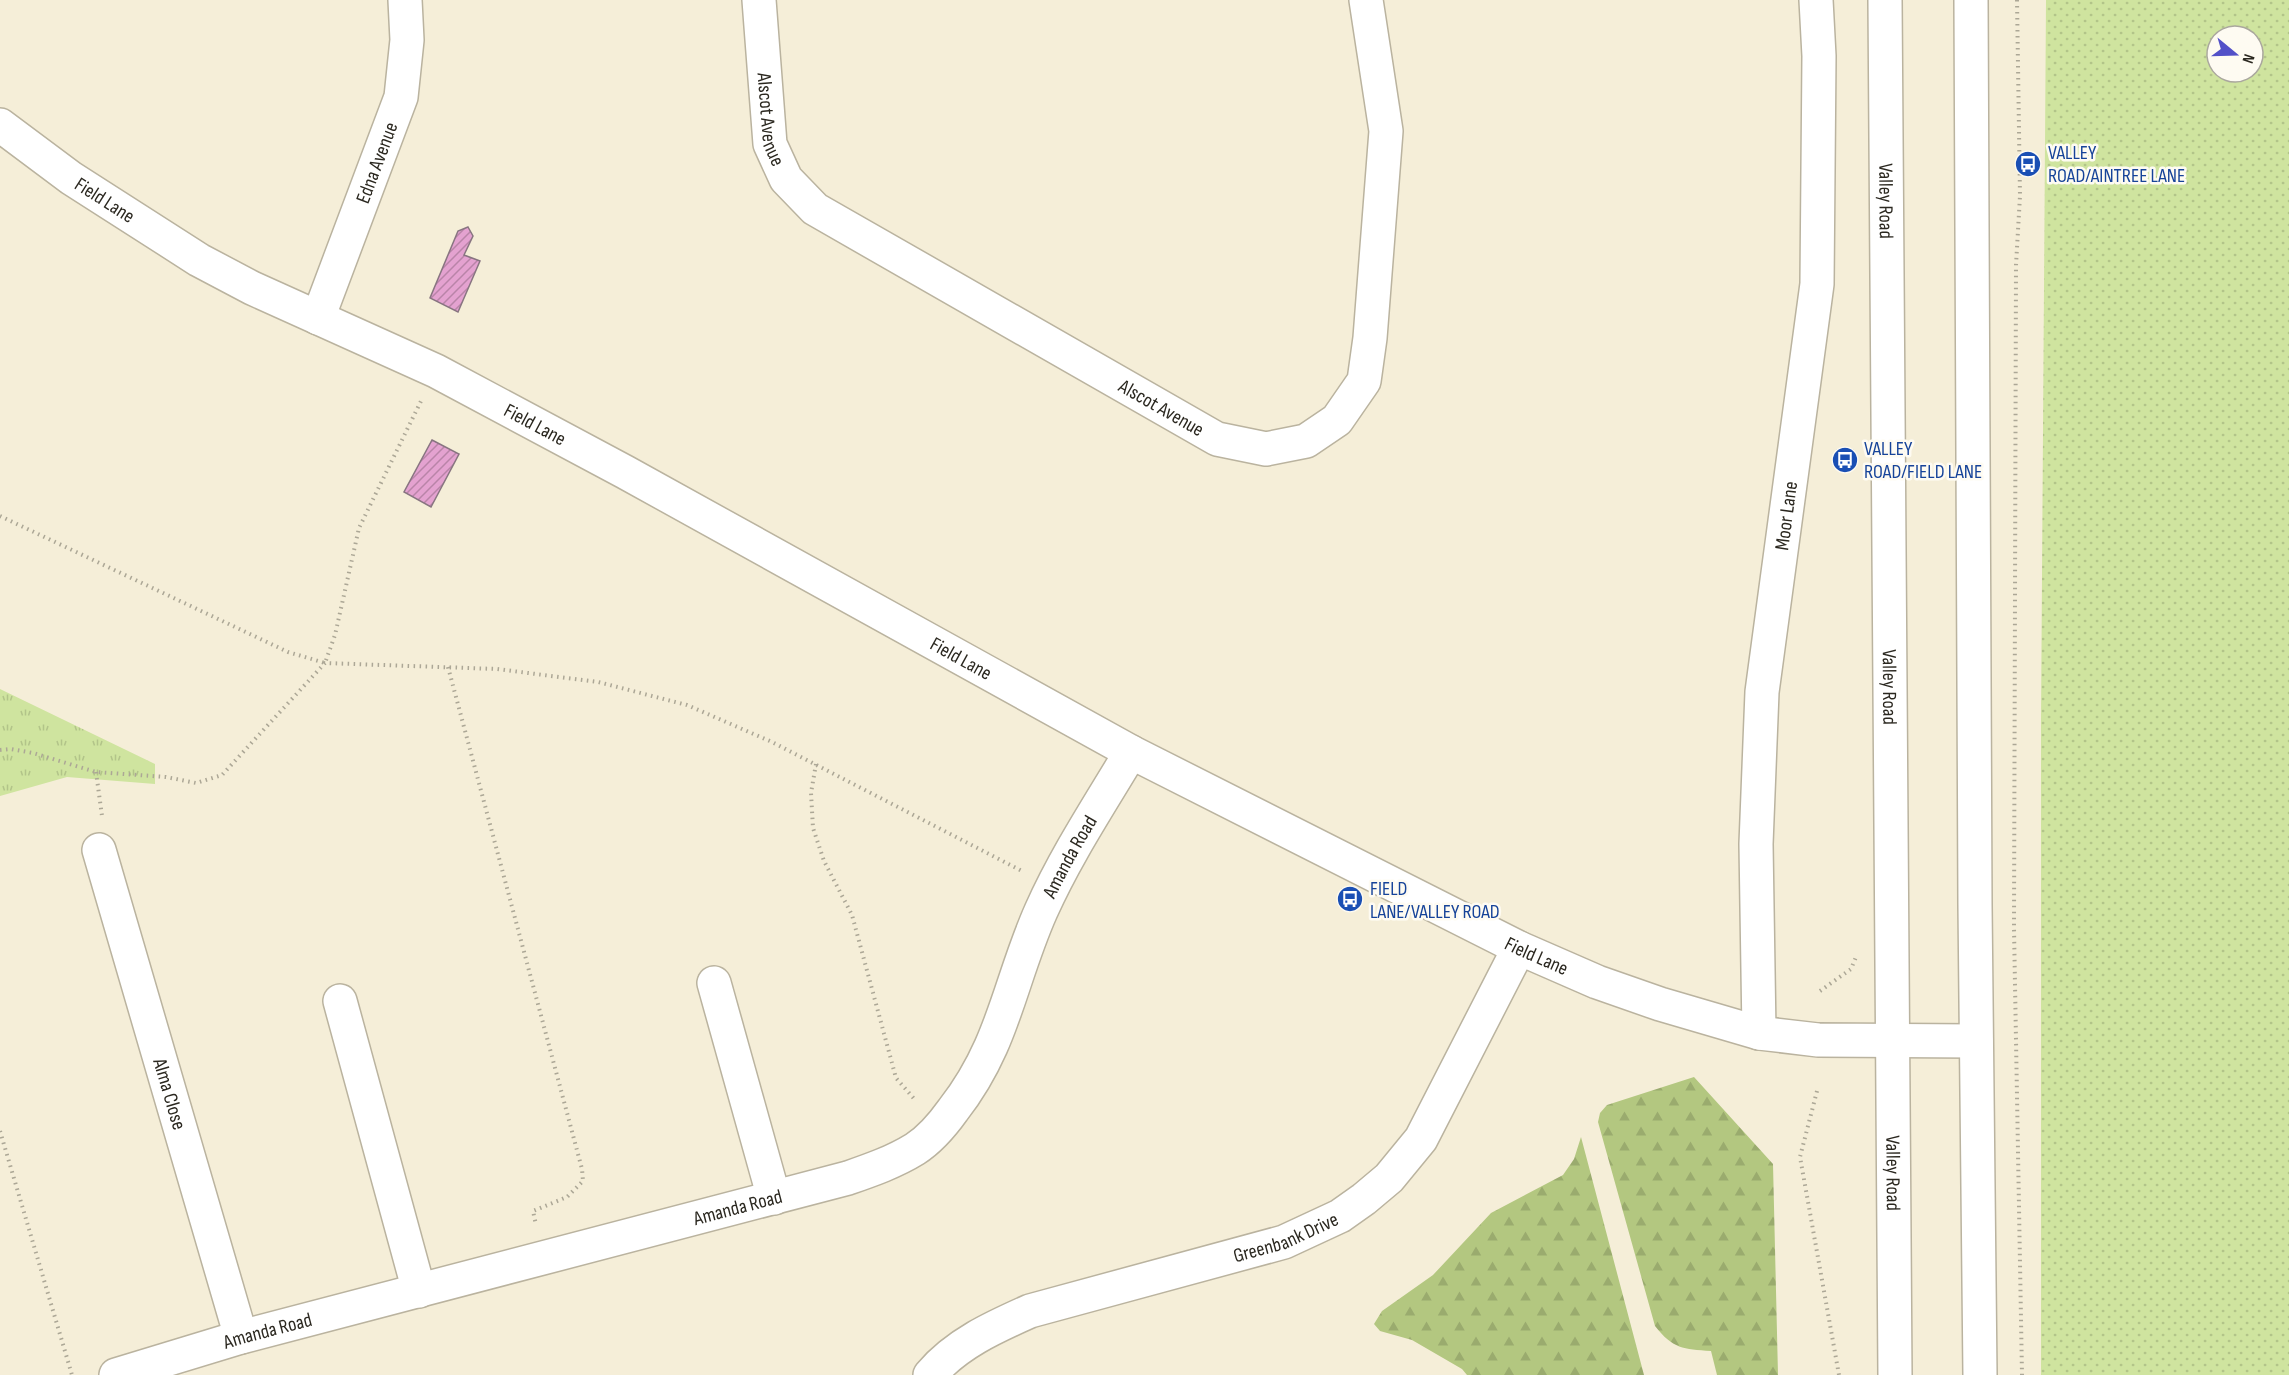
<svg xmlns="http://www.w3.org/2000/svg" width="2289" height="1375" viewBox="0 0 2289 1375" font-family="'Sofia Sans Condensed',sans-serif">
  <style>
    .grass { fill: url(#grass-dots); fill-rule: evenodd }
    .forest { fill: url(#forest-firs) }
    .park { fill: url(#park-tufts) }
    .building { fill: url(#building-hatch); stroke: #887581; stroke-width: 1.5 }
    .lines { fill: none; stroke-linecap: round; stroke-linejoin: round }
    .minor-casing { stroke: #bab39f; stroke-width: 36 }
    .major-casing { stroke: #bab39f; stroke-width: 36 }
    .path { stroke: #aca796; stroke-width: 4; stroke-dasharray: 1.5 4.5; stroke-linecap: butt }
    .minor { stroke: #fff; stroke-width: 33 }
    .major { stroke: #fff; stroke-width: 33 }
    .labels { text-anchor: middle; stroke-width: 5; stroke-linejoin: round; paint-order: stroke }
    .street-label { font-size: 20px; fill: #2b2820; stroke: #fefbf2 }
    .transit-label { font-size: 20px; fill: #164399; stroke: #fefbf2; text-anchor: start }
  </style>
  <defs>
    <pattern id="grass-dots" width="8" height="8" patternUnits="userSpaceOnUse" patternTransform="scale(1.5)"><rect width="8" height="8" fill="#cfe49f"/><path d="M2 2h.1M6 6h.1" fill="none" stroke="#b2c489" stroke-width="1.8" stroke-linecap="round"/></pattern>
    <pattern id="forest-firs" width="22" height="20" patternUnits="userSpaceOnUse" patternTransform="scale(1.5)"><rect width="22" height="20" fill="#b3c780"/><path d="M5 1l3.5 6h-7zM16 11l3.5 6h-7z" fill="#9aab6e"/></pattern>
    <pattern id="park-tufts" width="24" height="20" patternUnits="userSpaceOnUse" patternTransform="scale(1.5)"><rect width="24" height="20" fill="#cfe49f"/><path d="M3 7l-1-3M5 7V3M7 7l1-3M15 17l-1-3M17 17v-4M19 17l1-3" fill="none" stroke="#b2c489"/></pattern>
    <pattern id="building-hatch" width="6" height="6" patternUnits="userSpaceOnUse" patternTransform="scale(1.5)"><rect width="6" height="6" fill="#e4a2d0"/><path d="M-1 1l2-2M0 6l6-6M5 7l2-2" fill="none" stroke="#b984a8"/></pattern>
  </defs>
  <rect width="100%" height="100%" fill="#f5eed8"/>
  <path class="grass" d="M 2046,0 L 2289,0 L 2289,1375 L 2041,1375 L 2041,720 ZM 2217,36 L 2253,36 L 2253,72 L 2217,72 Z"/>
  <g class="forest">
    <path d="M 1694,1077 L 1773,1164 L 1778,1375 L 1717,1375 L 1711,1351 C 1683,1349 1673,1349 1655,1326 L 1598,1122 L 1600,1113 L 1607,1105 Z"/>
    <path d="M 1581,1137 L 1644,1375 L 1467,1375 L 1462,1369 L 1412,1340 L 1380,1331 L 1374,1324 L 1382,1311 L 1433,1275 L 1491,1213 L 1563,1175 L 1574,1159 Z"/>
  </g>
  <path class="park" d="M 0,689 L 155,764 L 155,784 L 67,777 L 0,796 Z"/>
  <g class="building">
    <path d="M 468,227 L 473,236 L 464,255 L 480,261 L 458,312 L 430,298 L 458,231 Z"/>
    <path d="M 432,440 L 459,454 L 431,507 L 404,492 Z"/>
  </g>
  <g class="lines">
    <g class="minor-casing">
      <g id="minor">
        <path id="s1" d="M 759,0 L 770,144 L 786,179 L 815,209 L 1217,439 L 1266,449 L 1306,441 L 1337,420 L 1364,381 L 1370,338 L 1386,131 L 1366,0"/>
        <path id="s2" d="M 0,125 L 71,178 L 199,260 L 252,288 L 436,371 L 625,472 L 1131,752 L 1519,948 L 1597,982 L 1660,1004 L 1759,1033 L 1818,1040 L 1976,1041"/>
        <path id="s3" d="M 318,318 L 401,97 L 407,40 L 405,0"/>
        <path id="s4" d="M 99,850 L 241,1337"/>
        <path d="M 714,983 L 774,1198"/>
        <path d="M 340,1001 L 419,1291"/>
        <path id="s5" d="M 1759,1033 L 1756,844 L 1762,692 L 1817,284 L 1819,56 L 1816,0"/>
        <path id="s6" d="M 116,1375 L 241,1337 L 848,1178 C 871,1170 894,1162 915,1149 C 929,1140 943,1124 953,1110 C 1004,1045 1009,983 1041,911 C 1066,855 1100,804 1131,752"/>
        <path id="s7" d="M 930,1375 C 956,1344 994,1327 1030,1311 L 1284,1242 L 1340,1216 L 1364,1199 L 1389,1178 L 1421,1139 L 1519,948"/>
      </g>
    </g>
    <g class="major-casing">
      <g id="major">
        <path id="s8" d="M 1885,0 L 1895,1375"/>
        <path d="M 1971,0 L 1975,905 L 1980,1375"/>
      </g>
    </g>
    <g class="path">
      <path d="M 2017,0 L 2020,196 L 2016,265 L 2014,928 L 2022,1375"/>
      <path d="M 0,516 L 288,652 L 325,663 L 335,635 L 359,528 L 421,401"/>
      <path d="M 448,667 L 582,1169 L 583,1181 L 567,1197 L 533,1211 L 536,1225"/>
      <path d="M 0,750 L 11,749 L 33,753 L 96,772 L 166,777 L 196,783 L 222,775 L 325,663 L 497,669 L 598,682 L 687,705 L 772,742 L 1022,871"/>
      <path d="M 816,764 L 811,793 L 813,828 L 824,861 L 852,915 L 896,1078 L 916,1101"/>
      <path d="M 96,772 L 102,816"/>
      <path d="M 1820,991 L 1851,969 L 1856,957"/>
      <path d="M 1817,1091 L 1800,1157 L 1839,1375"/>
      <path d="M 0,1131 L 72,1375"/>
    </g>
    <use href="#minor" class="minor"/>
    <use href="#major" class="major"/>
  </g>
  <defs>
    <g id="bus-disc" transform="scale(1.35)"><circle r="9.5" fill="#1a4fb4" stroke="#fefbf2"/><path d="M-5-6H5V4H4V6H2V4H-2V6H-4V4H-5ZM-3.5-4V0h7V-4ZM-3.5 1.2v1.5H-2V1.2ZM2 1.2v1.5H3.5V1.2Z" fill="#fff"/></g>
  </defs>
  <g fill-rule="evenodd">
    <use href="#bus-disc" x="2028" y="164"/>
    <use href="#bus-disc" x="1845" y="460"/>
    <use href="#bus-disc" x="1350" y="899"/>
  </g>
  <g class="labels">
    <g class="street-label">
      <text dy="7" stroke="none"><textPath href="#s1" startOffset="120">Alscot Avenue</textPath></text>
      <text dy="7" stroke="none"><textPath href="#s3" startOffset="166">Edna Avenue</textPath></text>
      <text dy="7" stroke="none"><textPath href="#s2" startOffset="129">Field Lane</textPath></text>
      <text dy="7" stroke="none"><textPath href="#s8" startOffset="201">Valley Road</textPath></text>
      <text dy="7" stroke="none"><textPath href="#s1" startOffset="624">Alscot Avenue</textPath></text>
      <text dy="7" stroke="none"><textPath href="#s2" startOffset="615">Field Lane</textPath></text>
      <text dy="7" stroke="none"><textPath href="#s5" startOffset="519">Moor Lane</textPath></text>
      <text dy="7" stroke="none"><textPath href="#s2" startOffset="1101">Field Lane</textPath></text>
      <text dy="7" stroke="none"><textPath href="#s8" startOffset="687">Valley Road</textPath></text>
      <text dy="7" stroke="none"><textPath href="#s6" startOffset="1166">Amanda Road</textPath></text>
      <text dy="7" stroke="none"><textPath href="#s2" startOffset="1749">Field Lane</textPath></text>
      <text dy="7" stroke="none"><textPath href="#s4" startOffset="254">Alma Close</textPath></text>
      <text dy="7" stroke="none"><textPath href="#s8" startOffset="1173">Valley Road</textPath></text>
      <text dy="7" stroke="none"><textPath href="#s6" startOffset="644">Amanda Road</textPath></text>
      <text dy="7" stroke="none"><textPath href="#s7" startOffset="386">Greenbank Drive</textPath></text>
      <text dy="7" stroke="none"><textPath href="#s6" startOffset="158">Amanda Road</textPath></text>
    </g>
    <g class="transit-label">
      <text x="2048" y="159">VALLEY<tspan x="2048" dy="23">ROAD/AINTREE LANE</tspan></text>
      <text x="1864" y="455">VALLEY<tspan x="1864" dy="23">ROAD/FIELD LANE</tspan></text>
      <text x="1370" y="895">FIELD<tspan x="1370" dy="23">LANE/VALLEY ROAD</tspan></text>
    </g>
  </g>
  <g transform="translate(2235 54) rotate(109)"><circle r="28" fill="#fefbf2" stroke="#aaa79e" stroke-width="1.5"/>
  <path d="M0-4.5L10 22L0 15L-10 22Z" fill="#5351c8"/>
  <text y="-9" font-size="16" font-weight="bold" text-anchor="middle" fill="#2b2820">N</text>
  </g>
</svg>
